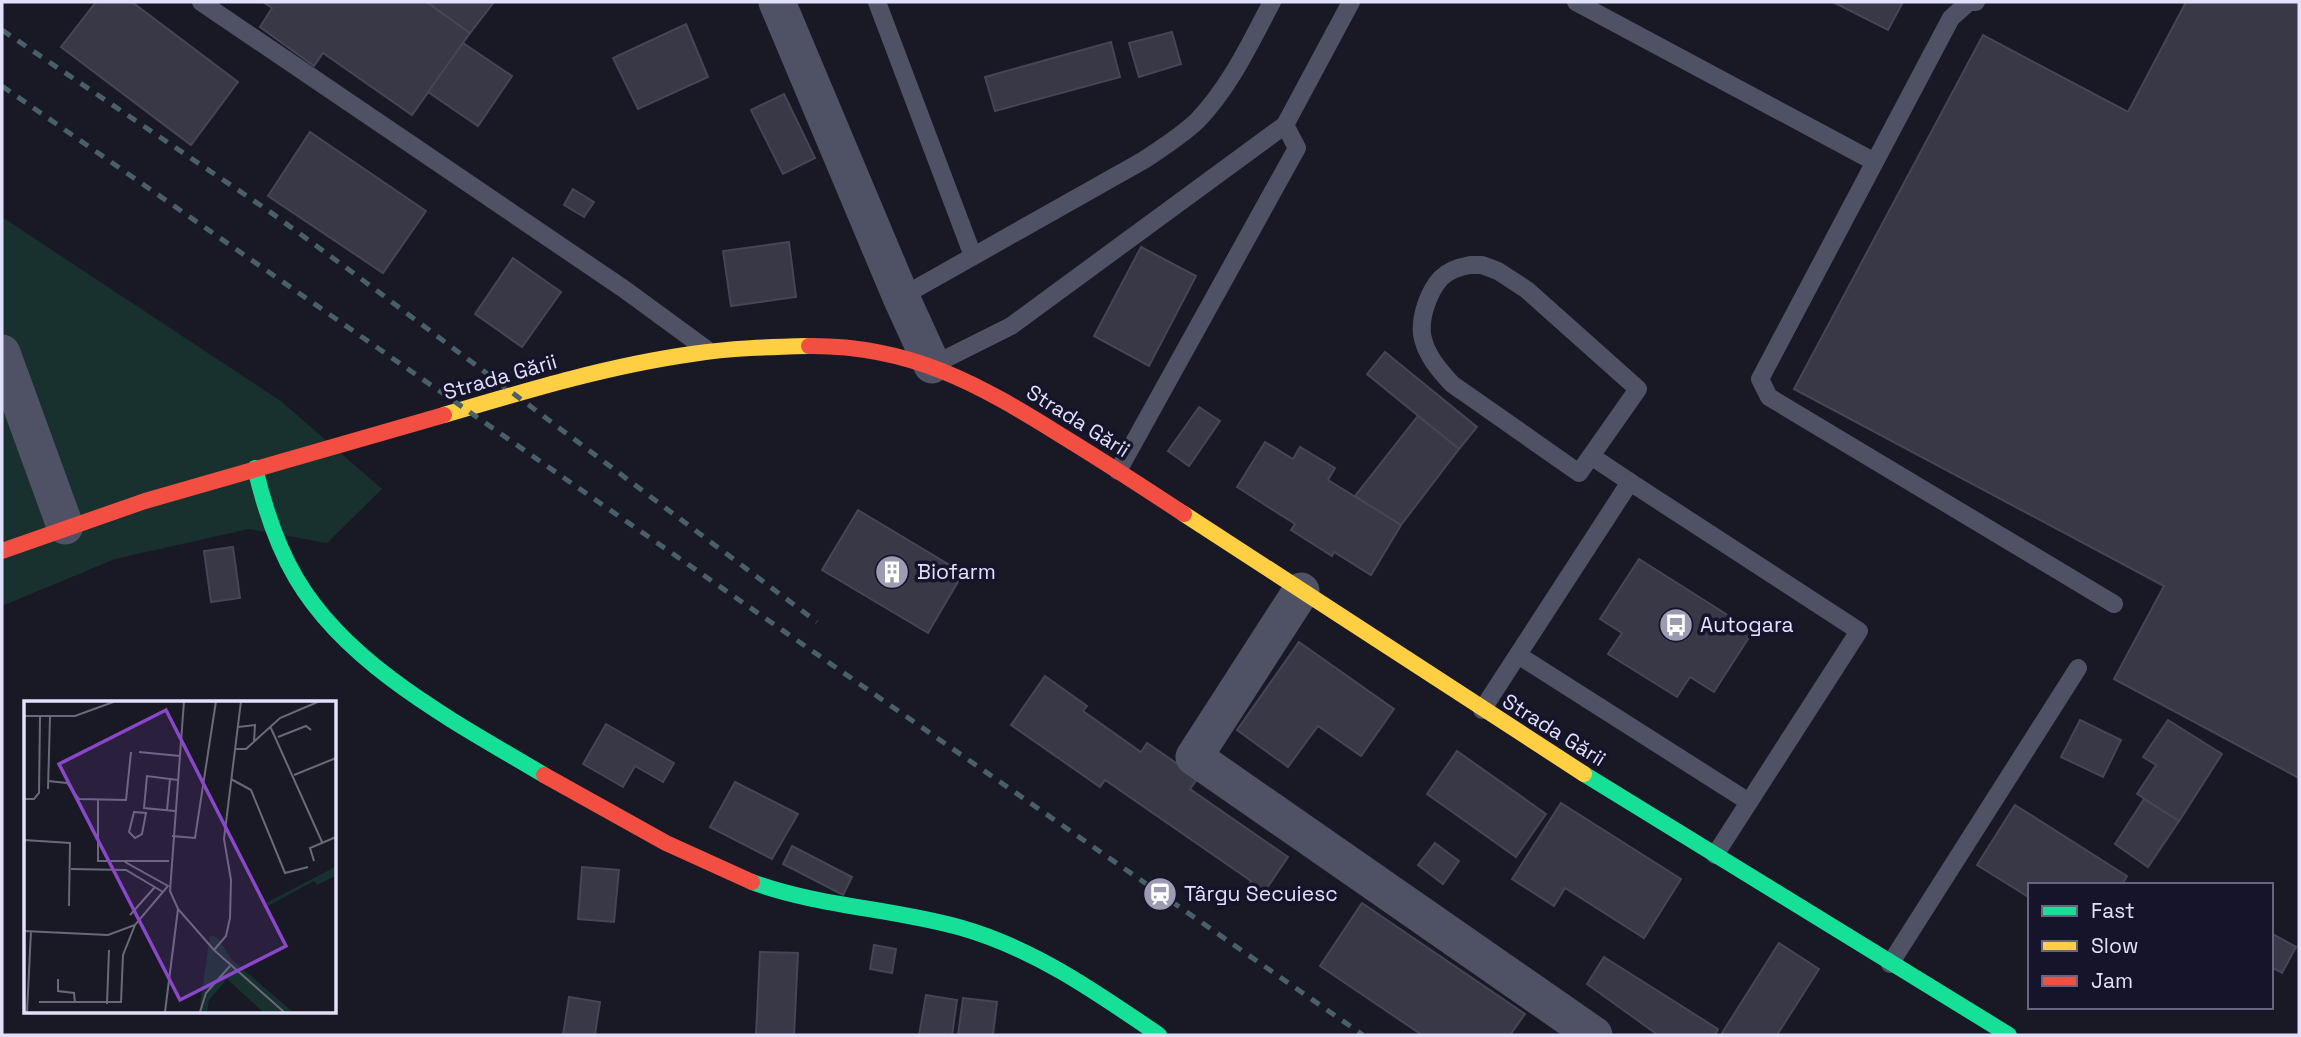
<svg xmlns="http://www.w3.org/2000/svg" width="2301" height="1037" viewBox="0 0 2301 1037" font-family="'Space Grotesk',sans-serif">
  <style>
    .green { fill: #18302e }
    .building { fill: #393846; stroke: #464557; stroke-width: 2 }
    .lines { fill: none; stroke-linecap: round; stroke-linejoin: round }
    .lane { stroke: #4f5164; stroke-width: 18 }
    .street { stroke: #4f5164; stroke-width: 37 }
    .fast { stroke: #16e098; stroke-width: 16 }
    .slow { stroke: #ffcf43; stroke-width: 16 }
    .jam { stroke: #f24e42; stroke-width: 16 }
    .rail { stroke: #495f6a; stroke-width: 5; stroke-dasharray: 10 9; stroke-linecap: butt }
    .labels { text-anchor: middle; stroke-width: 7; stroke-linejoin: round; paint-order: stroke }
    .street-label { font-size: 21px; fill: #e1e1fc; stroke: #15142a }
    .poi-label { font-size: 21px; fill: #e1e1fc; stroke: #15142a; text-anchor: start }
    .inset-road { fill: none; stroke: #69697b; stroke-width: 2 }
    .view { fill: #8a47c8; fill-opacity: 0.15; stroke: #8a47c8; stroke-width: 3.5 }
    .inset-edge { fill: none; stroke: #e1e1fc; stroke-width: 3.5 }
  </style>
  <rect width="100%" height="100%" fill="#191925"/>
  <path class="green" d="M 2,217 L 282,402 L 382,489 L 327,543 L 249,529 L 115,559 L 2,606 Z"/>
  <g class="building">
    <path d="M 96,2 L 132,2 L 238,82 L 191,145 L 61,47 Z"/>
    <path d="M 263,2 L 426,2 L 470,33 L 412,115 L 323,53 L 314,66 L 260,27 L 272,8 Z"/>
    <path d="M 427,2 L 494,2 L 470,33 Z"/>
    <path d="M 1833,2 L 1903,2 L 1888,30 Z"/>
    <path d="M 2186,2 L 2299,2 L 2299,778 L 2114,679 L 2164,586 L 1794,389 L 1983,35 L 2128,112 Z"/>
    <path d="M 686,24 L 708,77 L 638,109 L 613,58 Z"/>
    <path d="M 1172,32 L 1181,64 L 1139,77 L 1129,43 Z"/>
    <path d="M 1111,42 L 1120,77 L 995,111 L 985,77 Z"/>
    <path d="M 463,43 L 512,76 L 478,126 L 428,92 Z"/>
    <path d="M 784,94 L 815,158 L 783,174 L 751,110 Z"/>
    <path d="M 310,132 L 426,211 L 383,273 L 268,196 Z"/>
    <path d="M 573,189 L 594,202 L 584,217 L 564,205 Z"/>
    <path d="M 789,242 L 796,297 L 731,306 L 723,251 Z"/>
    <path d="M 1141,247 L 1196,276 L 1149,366 L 1094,336 Z"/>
    <path d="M 513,258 L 561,292 L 522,347 L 475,314 Z"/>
    <path d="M 1385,352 L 1477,427 L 1459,449 L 1367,374 Z"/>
    <path d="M 1199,407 L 1220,421 L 1189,466 L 1168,451 Z"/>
    <path d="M 1418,416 L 1459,449 L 1401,525 L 1355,496 Z"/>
    <path d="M 1265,442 L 1293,459 L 1300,447 L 1335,468 L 1328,480 L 1401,525 L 1371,575 L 1334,552 L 1332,556 L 1291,530 L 1295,524 L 1237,487 Z"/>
    <path d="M 858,510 L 963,573 L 928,633 L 822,570 Z"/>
    <path d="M 233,547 L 240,598 L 211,602 L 204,551 Z"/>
    <path d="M 1639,559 L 1753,631 L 1714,692 L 1690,677 L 1677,697 L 1608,654 L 1622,633 L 1600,619 Z"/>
    <path d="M 1299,642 L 1394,709 L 1361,756 L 1318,726 L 1288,767 L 1237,730 Z"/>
    <path d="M 1045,676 L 1087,706 L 1083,711 L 1141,752 L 1147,743 L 1198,778 L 1190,789 L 1288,857 L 1260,898 L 1247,888 L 1251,881 L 1105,780 L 1100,787 L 1011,725 Z"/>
    <path d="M 2080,720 L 2121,740 L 2103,777 L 2061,757 Z"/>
    <path d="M 2168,720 L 2222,754 L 2179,821 L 2137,794 L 2156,765 L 2143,757 Z"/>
    <path d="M 606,724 L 674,763 L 663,782 L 635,766 L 623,787 L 583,764 Z"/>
    <path d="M 1457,751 L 1546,814 L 1516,857 L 1427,794 Z"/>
    <path d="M 735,782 L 798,814 L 772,859 L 710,827 Z"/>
    <path d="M 2144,799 L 2179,821 L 2148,867 L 2115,844 Z"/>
    <path d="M 1561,803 L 1681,879 L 1644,938 L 1565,888 L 1554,906 L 1512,879 Z"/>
    <path d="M 2015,805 L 2127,876 L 2122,885 L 2030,885 L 2030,898 L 1977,865 Z"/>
    <path d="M 1435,843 L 1459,861 L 1443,884 L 1418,865 Z"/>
    <path d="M 792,846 L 852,877 L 843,895 L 783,864 Z"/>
    <path d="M 582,867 L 619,870 L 614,922 L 578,919 Z"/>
    <path d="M 1362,903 L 1525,1014 L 1510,1035 L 1422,1035 L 1320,966 Z"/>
    <path d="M 2271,933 L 2296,947 L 2282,973 L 2271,967 Z"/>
    <path d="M 1779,943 L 1819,969 L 1777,1035 L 1726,1035 L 1722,1033 Z"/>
    <path d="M 874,945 L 896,949 L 892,973 L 870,969 Z"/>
    <path d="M 760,952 L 798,953 L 794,1035 L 756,1035 Z"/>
    <path d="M 1604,957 L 1718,1029 L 1715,1035 L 1658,1035 L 1587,984 Z"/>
    <path d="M 926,995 L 957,1000 L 952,1035 L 919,1035 Z"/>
    <path d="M 569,997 L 600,1002 L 595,1035 L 563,1035 Z"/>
    <path d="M 963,998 L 997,1002 L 993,1035 L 958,1035 Z"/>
  </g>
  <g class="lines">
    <g class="lane">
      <path d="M 201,2 L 624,289 L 706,349"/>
      <path d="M 877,2 L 973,256"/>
      <path d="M 1576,2 L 1873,161"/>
      <path d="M 1976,2 L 1969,2 L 1951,18 L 1760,379 L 1769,397 L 2114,604"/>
      <path d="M 1470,265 L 1482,265 L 1498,271 L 1527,290 L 1638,389 L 1579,473 L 1452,384 C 1439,370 1425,354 1422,334 C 1420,316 1429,291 1441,278 C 1449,270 1459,267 1470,265 Z"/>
      <path d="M 901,297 L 1144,160 C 1162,148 1181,136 1197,121 C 1230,87 1250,43 1272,2"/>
      <path d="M 933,365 L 1011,326 L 1285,125"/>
      <path d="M 1591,456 L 1630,482"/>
      <path d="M 1118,471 L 1297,148 L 1285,125 L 1351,2"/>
      <path d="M 1518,655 L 1749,802"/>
      <path d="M 1482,710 L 1630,482 L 1859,631 L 1715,855"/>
      <path d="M 1890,964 L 2078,668"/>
    </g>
    <g class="street">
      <path d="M 777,2 L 901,297 L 932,365"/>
      <path d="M 2,353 L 65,526"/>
      <path d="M 1301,591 L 1194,757 L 1594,1035"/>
    </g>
    <g class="fast">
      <path d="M 255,468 C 264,506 276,544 296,578 C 348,667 457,723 544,775"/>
      <path d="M 1584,774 L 2009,1035"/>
      <path d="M 752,882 C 820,907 892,908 962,928 C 1035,949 1096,992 1159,1035"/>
    </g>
    <g class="slow">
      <path d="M 444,415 C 525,391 607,366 692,354 C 731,348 769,347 809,346"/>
      <path d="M 1184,514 L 1584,774"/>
    </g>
    <g class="jam">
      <path d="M 809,346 C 910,345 979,384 1062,436 C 1103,461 1143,487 1184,514"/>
      <path d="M 2,551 L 145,501 L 444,415"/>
      <path d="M 544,775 L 666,843 L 752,882"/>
    </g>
    <g class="rail">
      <path d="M 2,30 L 266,209 L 352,272 L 817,622"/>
      <path d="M 2,86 L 1363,1035"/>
    </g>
  </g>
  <defs>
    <g id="building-disc" transform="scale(1.75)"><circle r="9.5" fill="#9b9bb1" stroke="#15142a"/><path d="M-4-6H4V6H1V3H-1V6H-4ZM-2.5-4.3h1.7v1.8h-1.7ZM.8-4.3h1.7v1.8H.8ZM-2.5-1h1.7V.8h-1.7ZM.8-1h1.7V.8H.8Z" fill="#fff"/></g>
    <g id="bus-disc" transform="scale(1.75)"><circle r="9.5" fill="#9b9bb1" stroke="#15142a"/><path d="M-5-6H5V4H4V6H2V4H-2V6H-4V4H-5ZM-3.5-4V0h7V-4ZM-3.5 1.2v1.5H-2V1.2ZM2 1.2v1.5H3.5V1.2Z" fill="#fff"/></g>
    <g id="station-disc" transform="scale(1.75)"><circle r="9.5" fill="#9b9bb1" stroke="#15142a"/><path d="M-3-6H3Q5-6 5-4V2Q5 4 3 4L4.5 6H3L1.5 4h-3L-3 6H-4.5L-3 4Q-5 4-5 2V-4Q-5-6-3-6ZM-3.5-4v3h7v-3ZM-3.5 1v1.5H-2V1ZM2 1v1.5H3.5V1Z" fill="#fff"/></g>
  </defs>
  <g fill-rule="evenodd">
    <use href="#building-disc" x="892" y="572"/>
    <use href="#bus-disc" x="1676" y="625"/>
    <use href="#station-disc" x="1160" y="894"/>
  </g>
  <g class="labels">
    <g class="street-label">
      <text transform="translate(500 377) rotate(-16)" y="7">Strada Gării</text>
      <text transform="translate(1078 421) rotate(32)" y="7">Strada Gării</text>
      <text transform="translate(1554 730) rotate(32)" y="7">Strada Gării</text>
    </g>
    <g class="poi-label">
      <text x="917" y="579">Biofarm</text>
      <text x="1700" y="632">Autogara</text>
      <text x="1184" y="901">Târgu Secuiesc</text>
    </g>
  </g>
  <g transform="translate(24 701)">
    <rect width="312" height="312" fill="#191925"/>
    <path d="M 311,166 L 311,175 L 293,184 L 290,180 L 244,205 L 242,202 ZM 186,234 L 194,237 L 207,258 L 269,311 L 239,311 L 203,278 L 185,299 L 183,311 L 175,311 Z" fill="#18302e"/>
    <path class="inset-road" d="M 160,0 L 146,190 L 154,208 L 190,249 L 260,311M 0,15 L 51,15 L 92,0M 246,25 L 298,141M 214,26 L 231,24 L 230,41M 254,36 L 282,25 L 287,29M 211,48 L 222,48 L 256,17 L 296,0M 115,51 L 156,55M 270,74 L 312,57M 207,78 L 227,89 L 261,172 L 284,166M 24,80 L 43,82 L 55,98 L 102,99 L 107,51M 24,88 L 26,16M 0,98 L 10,98 L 15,92 L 16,16M 74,99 L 74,160 L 145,160M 143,109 L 146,78M 151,110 L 120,107 L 123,75 L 154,79M 110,111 L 122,112 L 118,133 L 111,137 L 105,131 ZM 148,135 L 171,137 L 192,0M 0,139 L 46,142 L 45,205M 290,160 L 286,147 L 312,136M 47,168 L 102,169 L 139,191M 106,214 L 131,186M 0,230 L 84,234 L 111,224 L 144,185 L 101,161M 190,249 L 202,235 L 206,217 L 207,179 L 200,138 L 217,0M 34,278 L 34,290 L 50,292 L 51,302M 15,301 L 97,301 L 99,254 L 111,224M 83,303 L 85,249M 3,311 L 7,230M 141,311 L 154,208M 176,311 L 182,292 L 206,265"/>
    <path class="view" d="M 142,9 L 262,245 L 156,299 L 35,63 Z"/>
    <rect width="312" height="312" class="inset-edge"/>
  </g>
  <rect width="2301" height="1037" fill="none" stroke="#e1e1fc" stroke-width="7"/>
  <rect x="2028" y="883" width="245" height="126" fill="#15142a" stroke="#67667e" stroke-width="2"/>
  <rect x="2042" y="906" width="35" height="10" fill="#16e098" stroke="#67667e" stroke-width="2"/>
  <text x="2091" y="918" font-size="21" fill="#e1e1fc">Fast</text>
  <rect x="2042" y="941" width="35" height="10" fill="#ffcf43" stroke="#67667e" stroke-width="2"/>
  <text x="2091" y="953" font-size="21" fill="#e1e1fc">Slow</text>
  <rect x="2042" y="976" width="35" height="10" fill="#f24e42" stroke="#67667e" stroke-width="2"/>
  <text x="2091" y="988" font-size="21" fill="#e1e1fc">Jam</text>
</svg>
